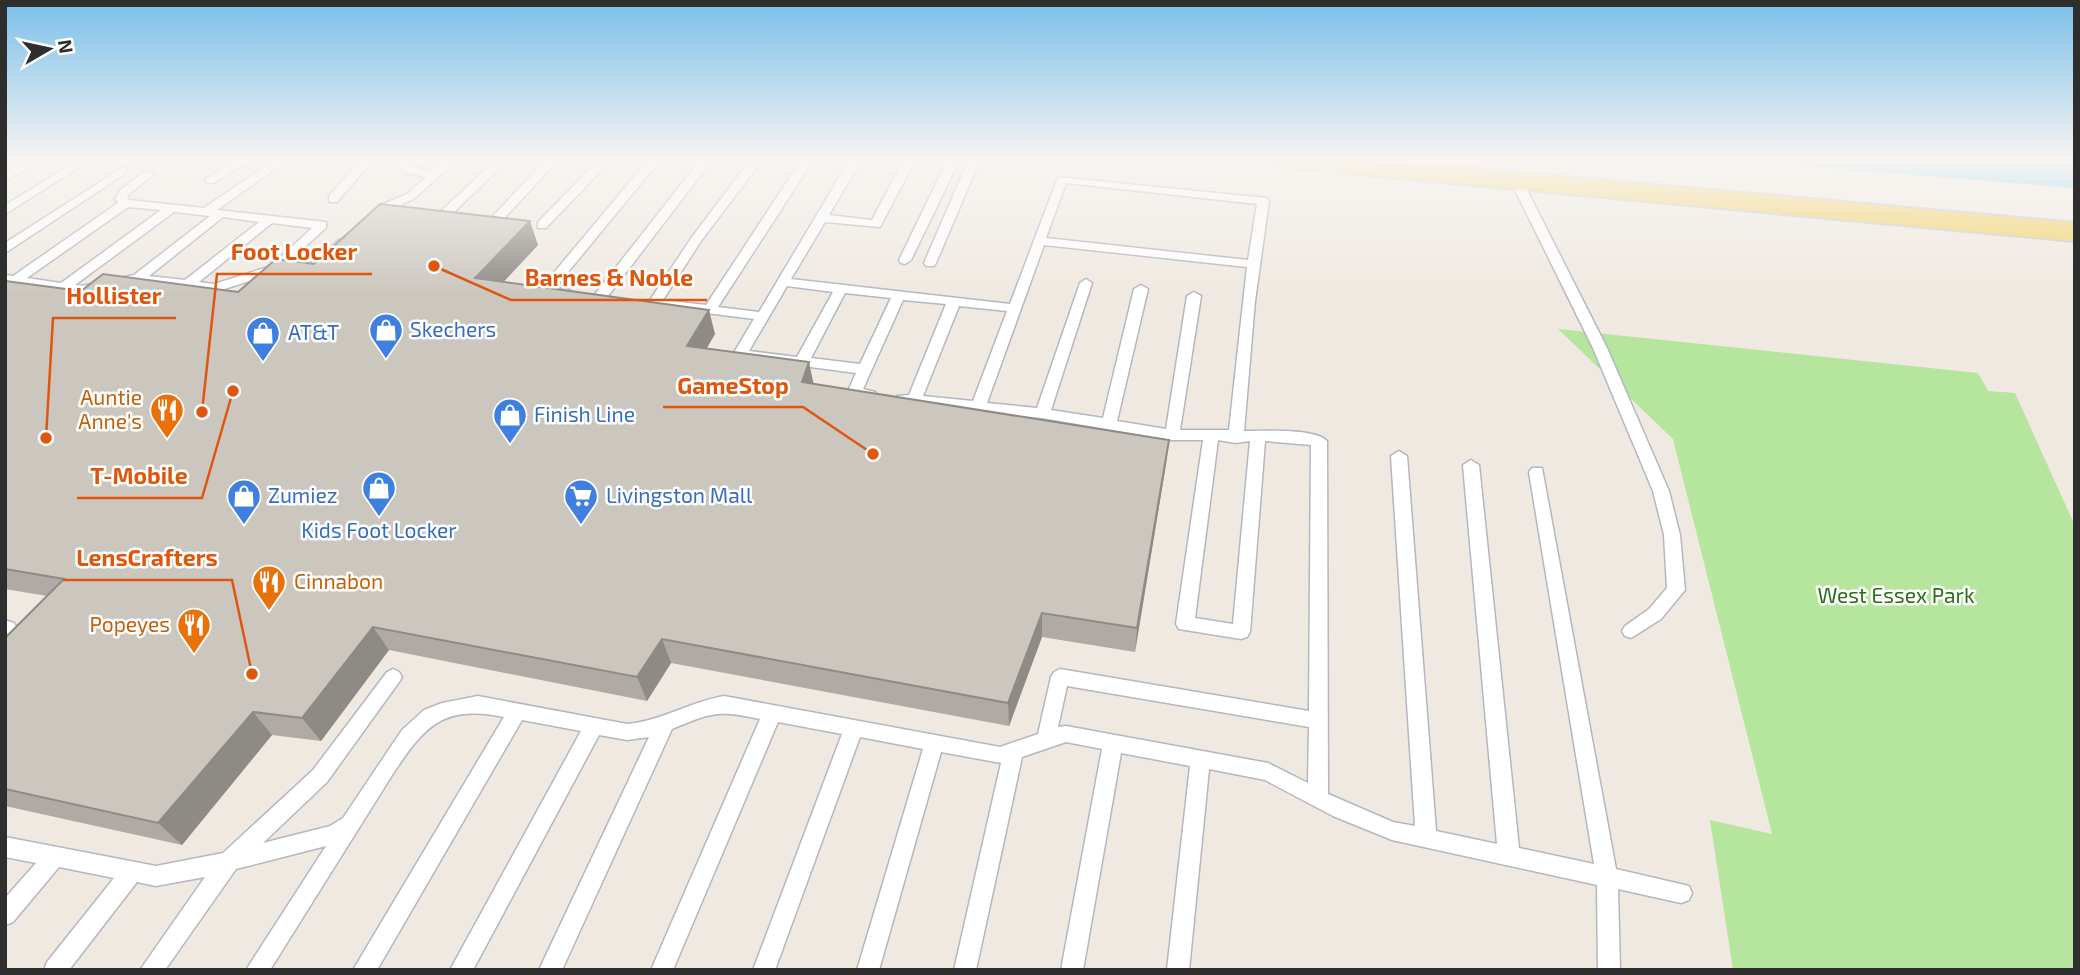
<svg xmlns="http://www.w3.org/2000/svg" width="2080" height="975" viewBox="0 0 2080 975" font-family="'Exo 2',sans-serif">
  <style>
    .green { fill: #b6e59e }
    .water { fill: #75cff0 }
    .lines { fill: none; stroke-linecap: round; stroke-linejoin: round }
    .service-casing { stroke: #b4b7c1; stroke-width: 3 }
    .primary-casing { stroke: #c9c9c9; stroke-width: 4 }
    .service { fill: #fff; fill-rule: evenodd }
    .primary { fill: #f2d163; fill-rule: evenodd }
    .wall { fill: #afaba4 }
    .shaded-wall { fill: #8e8b86 }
    .building { fill: #cbc7bf; stroke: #8e8b86; stroke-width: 2 }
    .labels { text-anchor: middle; stroke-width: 5; stroke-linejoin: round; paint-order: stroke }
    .shop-label { font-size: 21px; fill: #366cbe; stroke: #fff; text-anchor: start }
    .food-label { font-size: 21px; fill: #c56008; stroke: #fff; text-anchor: end }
    .park-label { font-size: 21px; fill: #2c6e1b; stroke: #fff }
    .leader { fill: none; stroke: #df570e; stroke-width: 2.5 }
    .callout-dot { fill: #df570e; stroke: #fff; stroke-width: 2.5 }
    .callout-label { font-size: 23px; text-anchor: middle; font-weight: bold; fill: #df570e; stroke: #fff; stroke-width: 5; stroke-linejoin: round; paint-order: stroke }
  </style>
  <rect width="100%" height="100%" fill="#efe9e1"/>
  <path class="green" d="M 1558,329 L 1978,373 L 1988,391 L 2015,393 L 2075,526 L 2075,970 L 1733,970 L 1710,820 L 1772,834 L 1673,439 Z"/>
  <path class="water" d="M 1712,159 L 2075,159 L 2075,188 Z"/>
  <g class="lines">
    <g class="service-casing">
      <g id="service">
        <path d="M 29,159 L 41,160 L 5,181 L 5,173 Z"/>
        <path d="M 238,159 L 252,159 L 214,183 L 206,183 L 206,179 Z"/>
        <path d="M 276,159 L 289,159 L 217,210 L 326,222 L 326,228 L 291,259 L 332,246 L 339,240 L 347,240 L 349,243 L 340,252 L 215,292 L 138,282 L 82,294 L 5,283 L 5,275 L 13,276 L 118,203 L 115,199 L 120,190 L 144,172 L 154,174 L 129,194 L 127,198 L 129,200 L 204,208 ZM 128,207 L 161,210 L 61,283 L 27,278 ZM 174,212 L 210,216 L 134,275 L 82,286 L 75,285 ZM 223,217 L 259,222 L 185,280 L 149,276 ZM 272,223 L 312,228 L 271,266 L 214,284 L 199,282 Z"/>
        <path d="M 362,159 L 374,159 L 337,202 L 329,202 L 329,196 Z"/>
        <path d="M 394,159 L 406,159 L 413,167 L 432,171 L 445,159 L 458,159 L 415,198 L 389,211 L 378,221 L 370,221 L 370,215 L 381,205 L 407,194 L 426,177 L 405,172 L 394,163 Z"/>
        <path d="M 497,159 L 509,159 L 449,217 L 441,217 L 441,211 Z"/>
        <path d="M 547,159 L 559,159 L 499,224 L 491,224 L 491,218 Z"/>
        <path d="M 600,159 L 612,159 L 546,228 L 538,228 L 538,222 Z"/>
        <path d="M 649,159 L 661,159 L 555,288 L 570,290 L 570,296 L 541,294 L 541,288 Z"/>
        <path d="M 701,159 L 713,159 L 605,300 L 595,300 L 595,294 Z"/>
        <path d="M 751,159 L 763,159 L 701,241 L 663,300 L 706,305 L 802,159 L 814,159 L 718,307 L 759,312 L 850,159 L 862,159 L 829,215 L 872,220 L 904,159 L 916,159 L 880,227 L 825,222 L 791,279 L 1010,304 L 1058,177 L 1267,198 L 1269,201 L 1255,301 L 1244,431 C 1263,431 1315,428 1327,441 L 1328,794 L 1393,822 L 1415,826 L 1391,456 L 1399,451 L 1407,456 L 1436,831 L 1497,844 L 1463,465 L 1471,460 L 1479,465 L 1519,848 L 1594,864 L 1529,472 L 1532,468 L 1542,468 L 1616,869 L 1689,886 L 1692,893 L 1689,900 L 1681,903 L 1618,889 L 1620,970 L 1598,970 L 1597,885 L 1392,840 L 1333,816 L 1265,780 L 1209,769 L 1189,970 L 1167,970 L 1190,766 L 1121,753 L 1083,970 L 1061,970 L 1102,749 L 1066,742 L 1022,757 L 976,970 L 954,970 L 1001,763 L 941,752 L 879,970 L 857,970 L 923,749 L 860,737 L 775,970 L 753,970 L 842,734 L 778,722 L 673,970 L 651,970 L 760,719 C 717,710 713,712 672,729 L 562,970 L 539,970 L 649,737 L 627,740 L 599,735 L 473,970 L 450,970 L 581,731 L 522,720 L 377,970 L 353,970 L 504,717 C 443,705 426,725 394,772 L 270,970 L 246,970 L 326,846 L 236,869 L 165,970 L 140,970 L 205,877 L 156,886 L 137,882 L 69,970 L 44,970 L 47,962 L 114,878 L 59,867 L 13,922 L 5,925 L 5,898 L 36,863 L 5,857 L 5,837 L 156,866 L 223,853 L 313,770 L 387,672 L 393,669 L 399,672 L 402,677 L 399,682 L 327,782 L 263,843 L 330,826 L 343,818 L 402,730 L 424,710 L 442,703 L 478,696 L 627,724 C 661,721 690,702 724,696 L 1000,747 L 1038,734 L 1051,677 L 1054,672 L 1060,669 L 1309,711 L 1311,445 L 1265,441 L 1250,632 L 1247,637 L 1241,639 L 1179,629 L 1176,624 L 1203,440 L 1172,440 L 1042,418 L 897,402 L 895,399 L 897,396 L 909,395 L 946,304 L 903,300 L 863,389 L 875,392 L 877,395 L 870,400 L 849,396 L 847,393 L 856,373 L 735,357 L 733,354 L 754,319 L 650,306 L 648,303 L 692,237 ZM 1066,183 L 1257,204 L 1248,260 L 1046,238 ZM 1044,245 L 1247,267 L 1229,430 L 1180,430 L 1201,296 L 1194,292 L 1187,296 L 1166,429 L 1117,421 L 1148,289 L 1141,285 L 1134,289 L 1103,418 L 1051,410 L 1092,283 L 1086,279 L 1080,283 L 1037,408 L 987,403 ZM 787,286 L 833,292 L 797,357 L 749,351 ZM 845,293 L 891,298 L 860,364 L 811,358 ZM 959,306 L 1007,311 L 973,401 L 923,396 ZM 1218,440 L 1236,443 L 1250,441 L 1233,624 L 1195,618 ZM 1067,686 L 1309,727 L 1308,783 L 1268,763 L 1066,726 L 1058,727 Z"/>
        <path d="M 948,159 L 960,159 L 911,260 L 905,264 L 901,263 L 899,260 Z"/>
        <path d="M 972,159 L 984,159 L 977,167 L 936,263 L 934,266 L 926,266 L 924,263 L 966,166 Z"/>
        <path d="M 76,162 L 82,165 L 80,167 L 5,214 L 5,205 Z"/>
        <path d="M 122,168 L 126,169 L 126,173 L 5,253 L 5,243 Z"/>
        <path d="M 1515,175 L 1521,178 L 1607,348 L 1669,491 L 1680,535 L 1685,590 L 1661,619 L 1631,638 L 1625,636 L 1622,631 L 1625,626 L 1649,609 L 1667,588 L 1664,535 L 1653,491 L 1593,348 L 1509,178 Z"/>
        <path d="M 5,620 L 14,623 L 17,628 L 11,641 L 5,643 Z"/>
      </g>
    </g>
    <g class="primary-casing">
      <path id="primary" d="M 1264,159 L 1368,159 L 2075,223 L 2075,241 L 1278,167 L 1268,165 Z"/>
    </g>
    <use href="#service" class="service"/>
    <use href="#primary" class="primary"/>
  </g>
  <path class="wall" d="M 538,245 L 503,282 L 715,334 L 706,349 L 813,384 L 1166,464 L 1135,652 L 1042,637 L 1009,726 L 671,663 L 647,701 L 389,650 L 321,741 L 272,735 L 182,845 L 5,806 L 5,638 L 47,596 L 5,589 L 5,281 L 81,291 L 238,292 L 314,264 Z"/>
  <g class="shaded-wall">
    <path d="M 530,221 L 538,245 L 485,302 L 475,278 Z"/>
    <path d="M 709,310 L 715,334 L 694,370 L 687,346 Z"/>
    <path d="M 809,362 L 814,386 L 802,382 Z"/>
    <path d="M 1169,440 L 1166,464 L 1135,652 L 1137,628 Z"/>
    <path d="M 1042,613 L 1042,637 L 1009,726 L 1008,703 Z"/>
    <path d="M 373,627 L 389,650 L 321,741 L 302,718 Z"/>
    <path d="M 662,639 L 671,663 L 647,701 L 637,677 Z"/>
    <path d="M 253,712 L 272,735 L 182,845 L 158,823 Z"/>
  </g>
  <path class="building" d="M 380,204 L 530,221 L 475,278 L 709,310 L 687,346 L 809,362 L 802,382 L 1169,440 L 1137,628 L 1042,613 L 1008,703 L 662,639 L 637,677 L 373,627 L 302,718 L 253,712 L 158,823 L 5,789 L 5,638 L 64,579 L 5,569 L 5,281 L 81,291 L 103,274 L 238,292 L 276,259 L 314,264 Z"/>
  <linearGradient id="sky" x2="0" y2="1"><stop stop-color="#7abfeb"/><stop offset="0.54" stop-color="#f8f5f2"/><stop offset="1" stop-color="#f8f5f2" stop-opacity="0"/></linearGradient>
  <rect width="2080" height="295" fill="url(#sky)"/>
  <defs>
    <g id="shop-pin" transform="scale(1.75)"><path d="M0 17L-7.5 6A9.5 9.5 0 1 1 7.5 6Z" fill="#3f7fe0" stroke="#fff"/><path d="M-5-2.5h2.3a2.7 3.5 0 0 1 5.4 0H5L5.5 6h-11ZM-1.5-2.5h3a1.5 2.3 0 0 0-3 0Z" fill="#fff"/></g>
    <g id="restaurant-pin" transform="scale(1.75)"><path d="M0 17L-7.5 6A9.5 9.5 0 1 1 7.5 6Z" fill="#e8710a" stroke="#fff"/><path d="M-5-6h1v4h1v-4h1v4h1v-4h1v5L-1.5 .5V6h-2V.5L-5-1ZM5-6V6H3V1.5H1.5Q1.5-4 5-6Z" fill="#fff"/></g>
    <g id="supermarket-pin" transform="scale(1.75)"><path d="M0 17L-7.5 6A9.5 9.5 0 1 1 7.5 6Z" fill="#3f7fe0" stroke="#fff"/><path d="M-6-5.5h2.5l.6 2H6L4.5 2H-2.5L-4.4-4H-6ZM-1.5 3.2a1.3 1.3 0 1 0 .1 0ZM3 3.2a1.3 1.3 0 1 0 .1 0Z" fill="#fff"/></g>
  </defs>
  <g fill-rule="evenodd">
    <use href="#shop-pin" x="386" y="330"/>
    <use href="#shop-pin" x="263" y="333"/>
    <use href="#restaurant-pin" x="167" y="410"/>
    <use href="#shop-pin" x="510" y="415"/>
    <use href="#shop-pin" x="379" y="488"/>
    <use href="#shop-pin" x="244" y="496"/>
    <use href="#supermarket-pin" x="581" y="496"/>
    <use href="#restaurant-pin" x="269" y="582"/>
    <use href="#restaurant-pin" x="194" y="625"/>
  </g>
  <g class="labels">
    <g class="shop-label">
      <text x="410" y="337">Skechers</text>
      <text x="288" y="340">AT&amp;T</text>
      <text x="534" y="422">Finish Line</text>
      <text x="268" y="503">Zumiez</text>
      <text x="606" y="503">Livingston Mall</text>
      <text x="379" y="538" text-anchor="middle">Kids Foot Locker</text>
    </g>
    <g class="food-label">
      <text x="142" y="405">Auntie<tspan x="142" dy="24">Anne's</tspan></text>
      <text x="294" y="589" text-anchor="start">Cinnabon</text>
      <text x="170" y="632">Popeyes</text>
    </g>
    <g class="park-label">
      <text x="1896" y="603">West Essex Park</text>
    </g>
  </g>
  <path class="leader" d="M202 412L217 274H372M434 266L511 300H707M46 438L53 318H176M873 454L803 407H663M233 391L202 498H77M252 674L232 580H63"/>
  <g class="callout-dot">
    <circle cx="202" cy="412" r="7"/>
    <circle cx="434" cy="266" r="7"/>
    <circle cx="46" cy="438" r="7"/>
    <circle cx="873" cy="454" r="7"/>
    <circle cx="233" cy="391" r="7"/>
    <circle cx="252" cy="674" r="7"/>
  </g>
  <g class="callout-label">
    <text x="294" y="260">Foot Locker</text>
    <text x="609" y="286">Barnes &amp; Noble</text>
    <text x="114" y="304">Hollister</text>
    <text x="733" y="394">GameStop</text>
    <text x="139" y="484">T-Mobile</text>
    <text x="147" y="566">LensCrafters</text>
  </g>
  <rect width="2080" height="975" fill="none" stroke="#2e2e2e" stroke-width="14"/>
  <g transform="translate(49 49) rotate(81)" stroke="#ffffff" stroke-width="5" paint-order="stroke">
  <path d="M0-5L12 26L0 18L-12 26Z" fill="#2e2e2e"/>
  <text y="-10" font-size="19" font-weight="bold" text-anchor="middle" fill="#2e2e2e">N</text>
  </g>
</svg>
